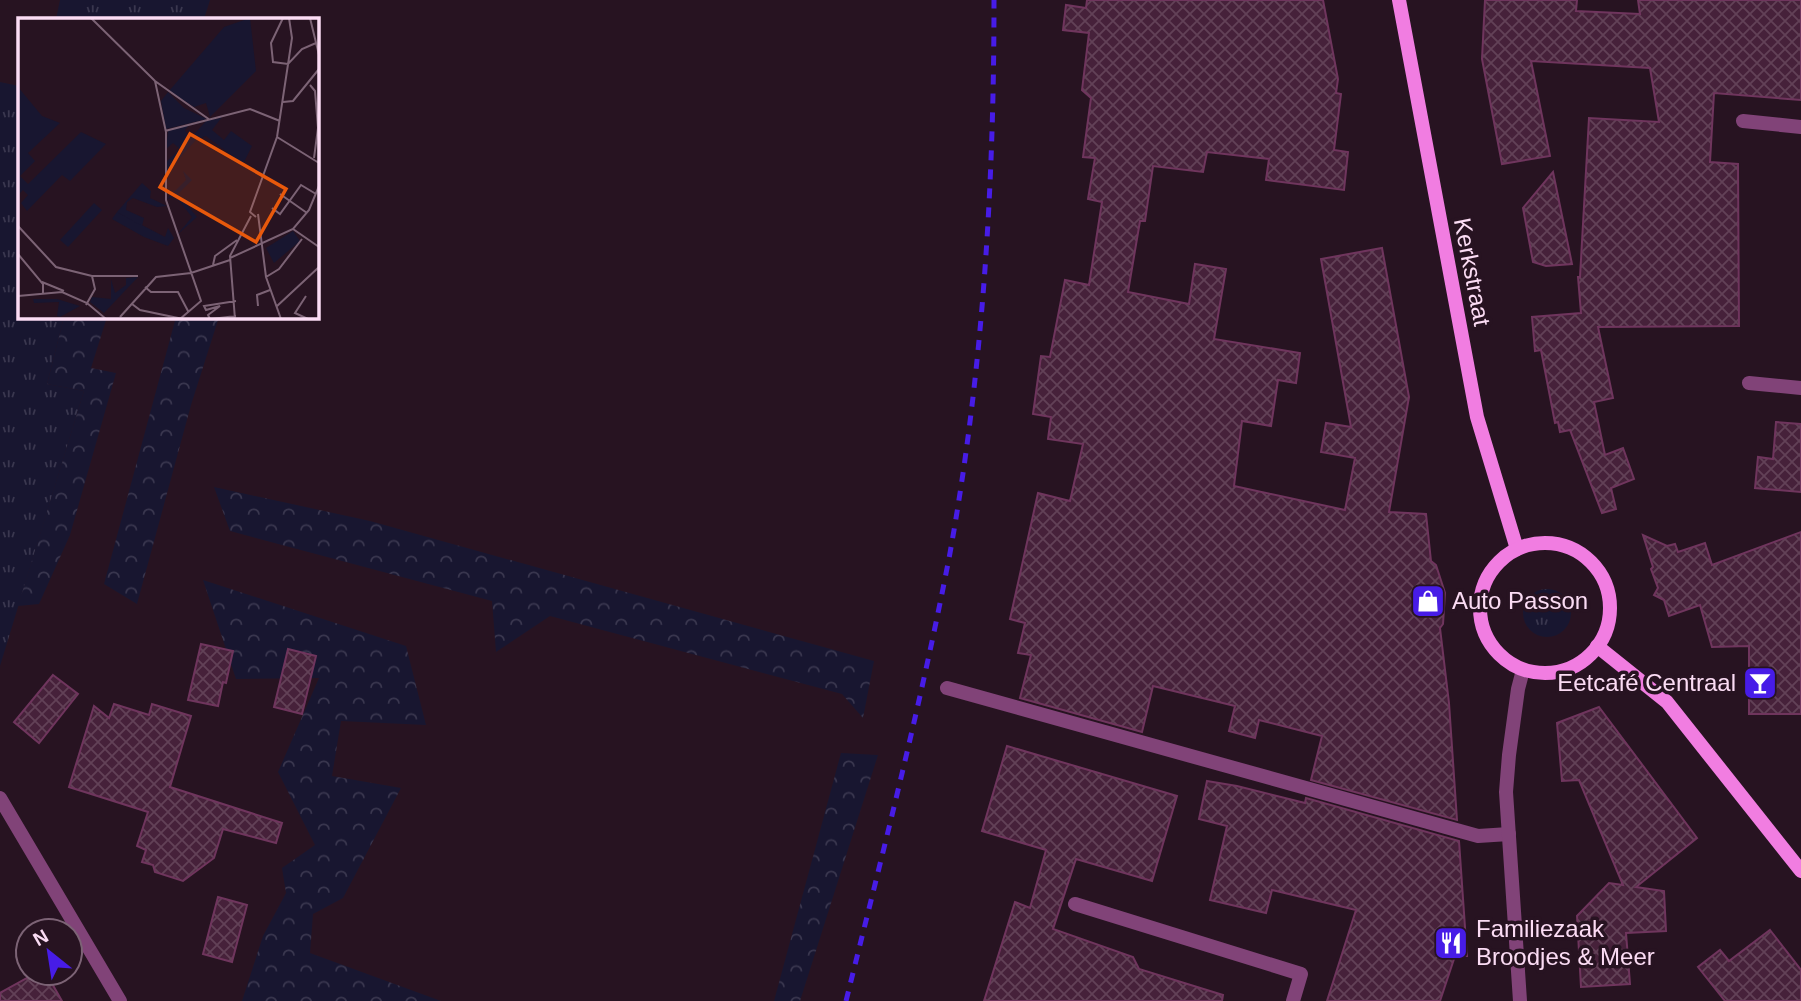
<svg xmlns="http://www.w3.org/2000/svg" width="1801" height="1001" viewBox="0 0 1801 1001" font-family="Helvetica,sans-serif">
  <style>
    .grass { fill: url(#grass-tufts) }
    .forest { fill: url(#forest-crowns) }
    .building { fill: url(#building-cross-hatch); stroke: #6f355d; stroke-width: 2 }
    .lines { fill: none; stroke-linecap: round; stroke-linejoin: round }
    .service { stroke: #814378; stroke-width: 14 }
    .minor { stroke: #814378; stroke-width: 14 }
    .tertiary { stroke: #814378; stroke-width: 14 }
    .secondary { stroke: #f17de1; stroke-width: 14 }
    .rail { stroke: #471ce7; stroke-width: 5; stroke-dasharray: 10 9; stroke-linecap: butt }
    .labels { text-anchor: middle; stroke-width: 7; stroke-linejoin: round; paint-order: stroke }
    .street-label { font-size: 24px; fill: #fbdcf4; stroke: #271321 }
    .poi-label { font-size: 24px; fill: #fbdcf4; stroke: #271321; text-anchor: start }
    .inset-road { fill: none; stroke: #7c6375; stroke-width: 2 }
    .view { fill: #e8590c; fill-opacity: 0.15; stroke: #e8590c; stroke-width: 3.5 }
    .inset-edge { fill: none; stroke: #fbdcf4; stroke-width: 3.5 }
  </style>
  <defs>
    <pattern id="grass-tufts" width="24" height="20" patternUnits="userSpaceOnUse" patternTransform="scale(1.75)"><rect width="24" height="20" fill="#181630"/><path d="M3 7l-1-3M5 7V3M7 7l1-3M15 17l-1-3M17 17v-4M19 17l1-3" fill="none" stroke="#3a374f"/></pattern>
    <pattern id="forest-crowns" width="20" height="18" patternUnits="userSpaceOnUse" patternTransform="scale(1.75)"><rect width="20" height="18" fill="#181630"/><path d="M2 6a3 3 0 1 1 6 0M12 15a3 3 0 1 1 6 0" fill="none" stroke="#3a374f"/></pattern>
    <pattern id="building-cross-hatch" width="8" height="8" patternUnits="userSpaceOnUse" patternTransform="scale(1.75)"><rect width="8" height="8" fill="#46213a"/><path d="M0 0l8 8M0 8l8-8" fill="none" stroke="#624157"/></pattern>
  </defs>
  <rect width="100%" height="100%" fill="#271321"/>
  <g class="grass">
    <path d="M 60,0 L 210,0 L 204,19 L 56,19 Z"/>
    <path d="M 0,82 L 19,86 L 19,317 L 64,317 L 47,384 L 84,391 L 0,666 Z"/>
    <circle cx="1547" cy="613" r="24"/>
  </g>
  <g class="forest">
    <path d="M 64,317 L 107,317 L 91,368 L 116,373 L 70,535 L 39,604 L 18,606 L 84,391 L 47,384 Z"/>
    <path d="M 176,317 L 219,317 L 191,405 L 137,604 L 104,584 Z"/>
    <path d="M 214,487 L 370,521 L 874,661 L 863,718 L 842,694 L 550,616 L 496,652 L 492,601 L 230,531 Z"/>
    <path d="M 203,580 L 406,646 L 426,725 L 341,721 L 332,776 L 401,788 L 343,898 L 313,914 L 310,953 L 441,1001 L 242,1001 L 263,936 L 286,893 L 282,868 L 315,845 L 278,772 L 319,678 L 236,679 Z"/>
    <path d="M 841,753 L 878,755 L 800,1001 L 774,1001 Z"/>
  </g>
  <g class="building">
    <path d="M 1087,0 L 1323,0 L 1338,79 L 1336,93 L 1341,94 L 1334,150 L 1348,152 L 1344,190 L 1266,180 L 1269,159 L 1207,152 L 1203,172 L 1153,166 L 1145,221 L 1140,221 L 1128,292 L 1189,304 L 1195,264 L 1226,269 L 1214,339 L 1300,353 L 1296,383 L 1278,380 L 1271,426 L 1242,421 L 1234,486 L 1345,510 L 1355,458 L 1321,452 L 1326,423 L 1351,427 L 1321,259 L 1382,248 L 1409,397 L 1389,512 L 1426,514 L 1431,561 L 1436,565 L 1445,593 L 1443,624 L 1440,628 L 1449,703 L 1457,820 L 1311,780 L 1322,736 L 1259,720 L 1255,738 L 1229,731 L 1235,706 L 1153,686 L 1142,732 L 1020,698 L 1031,655 L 1018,653 L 1025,623 L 1010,619 L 1038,493 L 1070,501 L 1083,444 L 1048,439 L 1051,417 L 1033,414 L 1041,356 L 1050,357 L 1065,280 L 1089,285 L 1102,202 L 1088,199 L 1095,158 L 1083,157 L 1091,98 L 1082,90 L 1089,33 L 1063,30 L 1066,5 L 1086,8 Z"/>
    <path d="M 1485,0 L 1577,0 L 1576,11 L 1640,14 L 1638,0 L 1801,0 L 1801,100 L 1714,93 L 1710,162 L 1738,164 L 1739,326 L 1598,327 L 1613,398 L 1594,402 L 1605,455 L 1623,448 L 1634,479 L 1611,488 L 1616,509 L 1602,513 L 1570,430 L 1560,432 L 1558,422 L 1555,423 L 1541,350 L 1535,351 L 1532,317 L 1581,313 L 1578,277 L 1580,277 L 1589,118 L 1659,122 L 1650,68 L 1531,61 L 1550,156 L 1502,164 L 1482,59 Z"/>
    <path d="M 1553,172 L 1572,264 L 1546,266 L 1533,262 L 1523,208 Z"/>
    <path d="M 1776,422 L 1801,424 L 1801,492 L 1755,488 L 1758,457 L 1773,459 Z"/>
    <path d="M 1801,532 L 1801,714 L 1749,714 L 1749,646 L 1712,647 L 1700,605 L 1669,616 L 1664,600 L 1654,595 L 1658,588 L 1651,569 L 1653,567 L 1643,535 L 1667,546 L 1675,544 L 1678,552 L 1705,543 L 1712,565 Z"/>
    <path d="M 201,644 L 233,651 L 226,683 L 223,682 L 218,706 L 188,700 Z"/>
    <path d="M 288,649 L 316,656 L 302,714 L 274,707 Z"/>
    <path d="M 53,675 L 78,694 L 39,743 L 14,722 Z"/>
    <path d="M 114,704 L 149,715 L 152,704 L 191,716 L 170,787 L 282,823 L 276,843 L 223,829 L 214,858 L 183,881 L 155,872 L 153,865 L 142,862 L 146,850 L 137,846 L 148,812 L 69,787 L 94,706 L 109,718 Z"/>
    <path d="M 1599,707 L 1697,838 L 1636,887 L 1664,891 L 1666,931 L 1626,933 L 1630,984 L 1581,987 L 1577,916 L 1609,883 L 1623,885 L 1579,780 L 1562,781 L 1557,723 Z"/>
    <path d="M 1007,746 L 1177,796 L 1152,881 L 1076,859 L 1053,929 L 1133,957 L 1139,969 L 1223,995 L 1222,1001 L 984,1001 L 1015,902 L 1030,908 L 1046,850 L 982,831 Z"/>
    <path d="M 1207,781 L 1237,786 L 1305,803 L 1306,798 L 1459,841 L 1467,956 L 1455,956 L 1440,1001 L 1327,1001 L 1356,910 L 1272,890 L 1266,913 L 1210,900 L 1227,826 L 1199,819 Z"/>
    <path d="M 218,897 L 247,905 L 232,962 L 203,954 Z"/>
    <path d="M 1770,930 L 1801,970 L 1801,1001 L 1725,1001 L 1698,967 L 1720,950 L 1729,961 Z"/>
    <path d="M 36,973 L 46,973 L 62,1001 L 0,1001 L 0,993 Z"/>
  </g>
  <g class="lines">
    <g class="service">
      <path d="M 947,688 L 1478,836 L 1509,834"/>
      <path d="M 1075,904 L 1301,974 L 1293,1001"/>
    </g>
    <g class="minor">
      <path d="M 1743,121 L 1801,127"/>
      <path d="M 1749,383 L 1801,388"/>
      <path d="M 0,798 L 120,1001"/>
    </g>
    <path class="tertiary" d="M 1520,1001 L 1506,792 L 1509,755 L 1518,689 L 1523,670"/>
    <g class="secondary">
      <path d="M 1399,0 L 1477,417 L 1517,549"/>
      <circle cx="1545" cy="608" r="65"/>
      <path d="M 1597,646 L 1667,702 L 1801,871"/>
    </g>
    <path class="rail" d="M 846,1001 C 883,852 921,704 950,553 C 983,370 994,185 994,0"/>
  </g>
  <defs>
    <g id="shop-square" transform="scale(1.75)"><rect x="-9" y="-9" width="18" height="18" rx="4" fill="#471ce7" stroke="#271321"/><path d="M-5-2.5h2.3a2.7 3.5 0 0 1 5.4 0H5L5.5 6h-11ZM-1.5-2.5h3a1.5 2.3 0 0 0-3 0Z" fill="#fff"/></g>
    <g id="bar-square" transform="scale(1.75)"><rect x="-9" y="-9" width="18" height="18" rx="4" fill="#471ce7" stroke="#271321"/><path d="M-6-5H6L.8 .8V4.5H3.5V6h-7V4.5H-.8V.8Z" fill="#fff"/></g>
    <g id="restaurant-square" transform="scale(1.75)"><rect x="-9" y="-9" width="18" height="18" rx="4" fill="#471ce7" stroke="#271321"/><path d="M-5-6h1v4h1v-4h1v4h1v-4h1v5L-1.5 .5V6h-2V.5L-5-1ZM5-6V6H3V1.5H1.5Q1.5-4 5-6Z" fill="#fff"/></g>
  </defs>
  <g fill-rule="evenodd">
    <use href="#shop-square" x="1428" y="601"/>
    <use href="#bar-square" x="1760" y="683"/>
    <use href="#restaurant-square" x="1451" y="943"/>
  </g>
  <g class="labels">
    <g class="street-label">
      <text transform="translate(1472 272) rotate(79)" y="8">Kerkstraat</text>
    </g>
    <g class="poi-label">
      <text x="1452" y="609">Auto Passon</text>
      <text x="1736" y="691" text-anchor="end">Eetcafé Centraal</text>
      <text x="1476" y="937">Familiezaak<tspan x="1476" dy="28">Broodjes &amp; Meer</tspan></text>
    </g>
  </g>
  <g transform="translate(18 18)">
    <rect width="301" height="301" fill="#271321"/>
    <path d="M 0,69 L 24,98 L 42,105 L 10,135 L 17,143 L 2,158 L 10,166 L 63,114 L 88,126 L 52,163 L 44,157 L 9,193 L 3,185 L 10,177 L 5,172 L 0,177 ZM 150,74 L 166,90 L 189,101 L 148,111 L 143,83 ZM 204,99 L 194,112 L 206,122 L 213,113 L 234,128 L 225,146 L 188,118 L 178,122 L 149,154 L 148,144 L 162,131 L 155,125 L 148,131 L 150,113 L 171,107 L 167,112 L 172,121 L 188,103 ZM 99,194 L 147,219 L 150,210 L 156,220 L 150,228 L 126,219 L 94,201 ZM 15,281 L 39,281 L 62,288 L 42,299 L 39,298 L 41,284 L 16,285 Z" fill="#181630"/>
    <path d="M 165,153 L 174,162 L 160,176 L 179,199 L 159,217 L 174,199 L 157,178 L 149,181 L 168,162 ZM 124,165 L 133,173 L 132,180 L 149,188 L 139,189 L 115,180 L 109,184 L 108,192 L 126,200 L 124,208 L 99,194 ZM 76,185 L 84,192 L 50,229 L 42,222 ZM 120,259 L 86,295 L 72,284 L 74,279 L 93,281 L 93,261 L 97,275 L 108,267 L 108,260 Z" fill="#181630"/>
    <path d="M 232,0 L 238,53 L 192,99 L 188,85 L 176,89 L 151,73 L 206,9 Z" fill="#181630"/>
    <path d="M 275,213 L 282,223 L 256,245 L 248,230 Z" fill="#181630"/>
    <path class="inset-road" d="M 73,0 L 137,63 L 192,102M 265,0 L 253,25 L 255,44 L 270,46 L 284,31 L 298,25M 292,0 L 301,37M 137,63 L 148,114 L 148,182 L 183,283 L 162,301M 292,67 L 297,73 L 300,110 L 296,140M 265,84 L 275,83 L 301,51M 147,113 L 232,91 L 262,103M 259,119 L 301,145M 262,176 L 289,195M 254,190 L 262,196 L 283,167 L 298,176M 240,196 L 248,259 L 263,301M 238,199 L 232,194 L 259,119 L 274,20 L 271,0M 0,208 L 38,249 L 74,258 L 120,258M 275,211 L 301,229M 0,236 L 25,266 L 25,276M 212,240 L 275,211 L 291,192 L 301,168M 195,247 L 197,238 L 219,222M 248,259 L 261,251 L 284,221M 24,264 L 46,273M 127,269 L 133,274 L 160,274 L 170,293M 0,278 L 44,274 L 69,285 L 88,301M 288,278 L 277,295 L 290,301M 114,286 L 122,292 L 165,301M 68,287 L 77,271 L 74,258M 240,288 L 239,277 L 252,272M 258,289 L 301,249M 102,299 L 138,259 L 173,255 L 212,242M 192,301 L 190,297 L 202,288 L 188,292 L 186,288 L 218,283M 193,301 L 218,298M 217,301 L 212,238 L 233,198"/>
    <path class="view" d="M 172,116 L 268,171 L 238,224 L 142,169 Z"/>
    <rect width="301" height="301" class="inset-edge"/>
  </g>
  <g transform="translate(49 952) rotate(330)"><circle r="33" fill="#271321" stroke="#7c6375" stroke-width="2"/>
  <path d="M0-5L12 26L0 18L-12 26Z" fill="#471ce7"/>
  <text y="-10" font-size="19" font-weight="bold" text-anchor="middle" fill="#fbdcf4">N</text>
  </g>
</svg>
